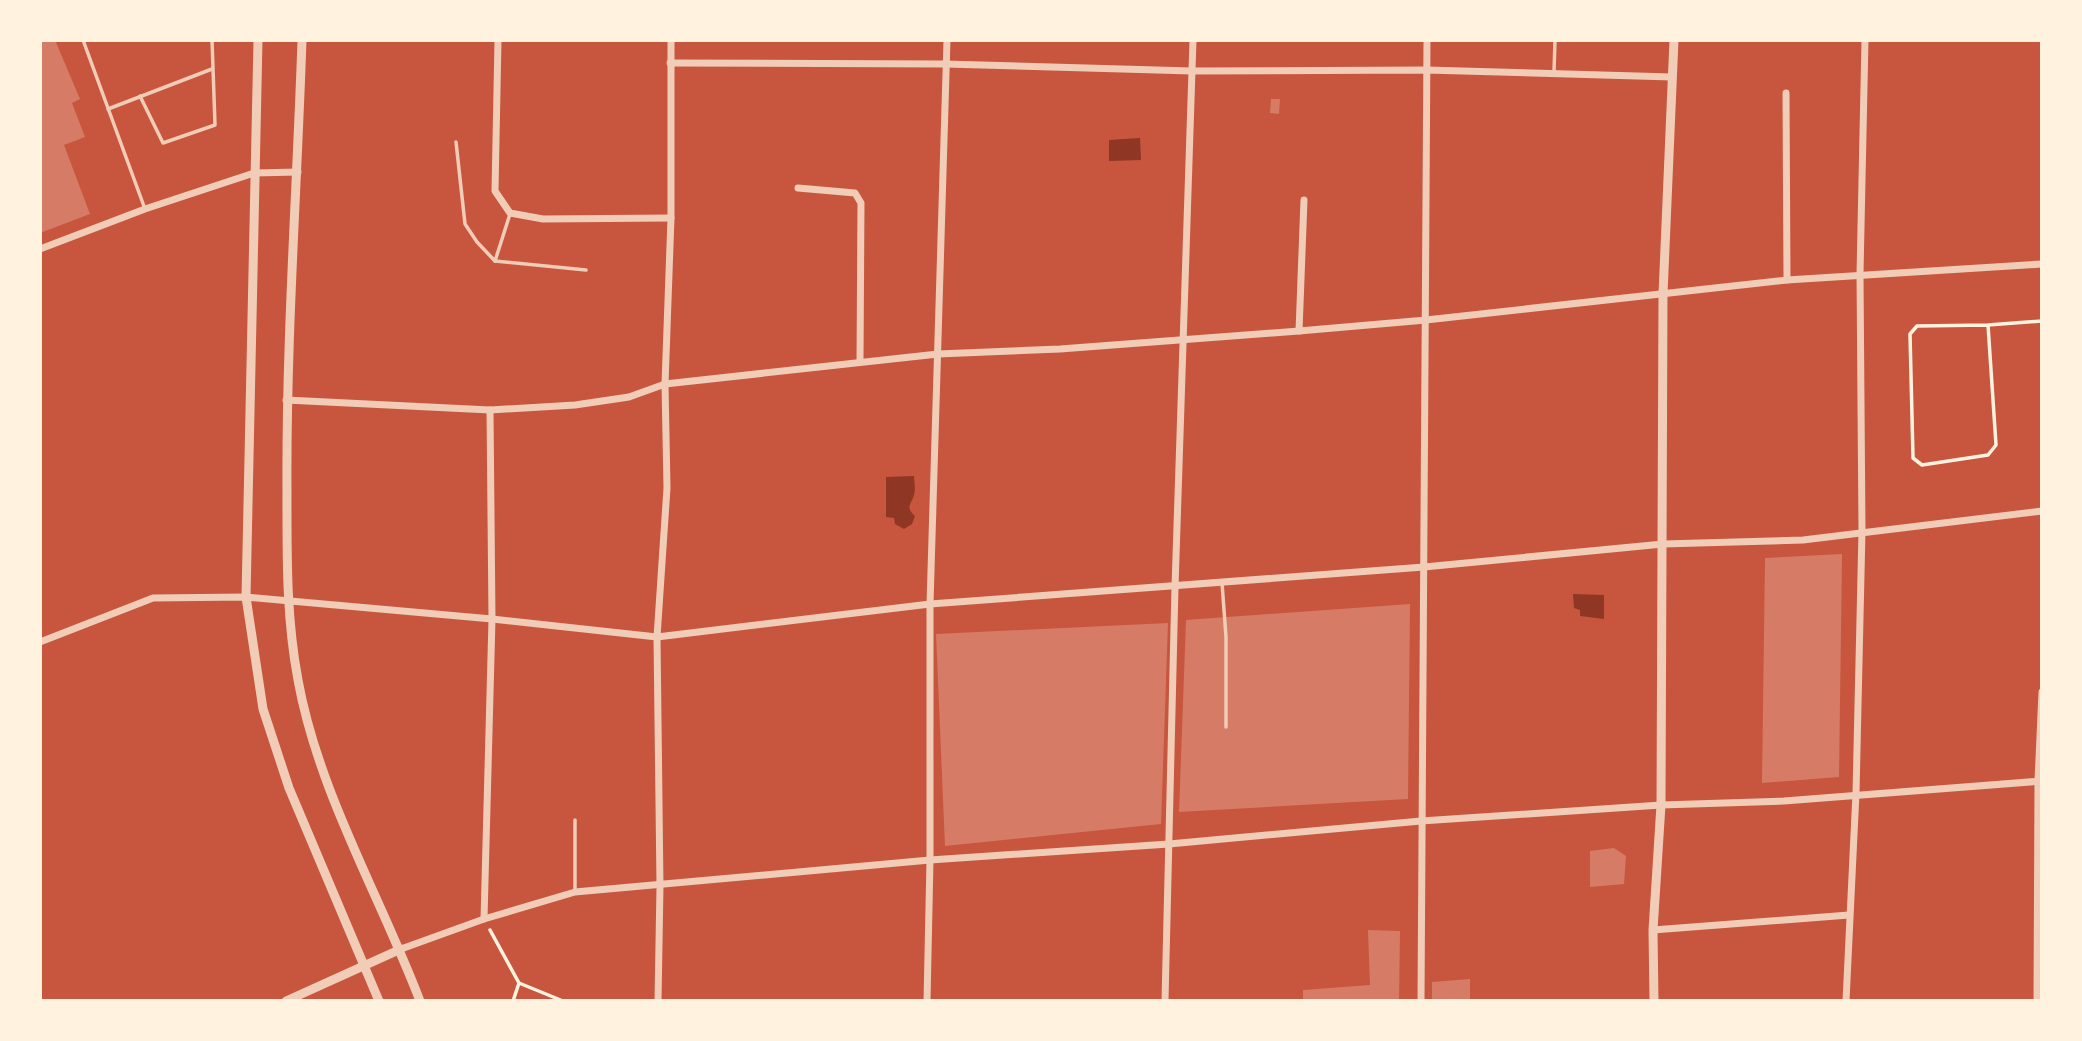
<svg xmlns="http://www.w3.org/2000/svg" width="2082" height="1041" viewBox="0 0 2082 1041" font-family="Roboto,sans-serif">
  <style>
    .water { fill: #8f3625 }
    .building { fill: #d67c66 }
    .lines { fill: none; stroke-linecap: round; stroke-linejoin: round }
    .path { stroke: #fff3e0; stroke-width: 3.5 }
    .service { stroke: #f1ccb7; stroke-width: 3.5 }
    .minor { stroke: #f1ccb7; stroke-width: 7 }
    .tertiary { stroke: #f1ccb7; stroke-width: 9 }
  </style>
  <rect width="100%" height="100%" fill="#c8553d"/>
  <g class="water">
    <path d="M 1140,138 L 1141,160 L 1109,161 L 1109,140 Z"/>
    <path d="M 914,476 C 914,481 916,489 914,495 C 911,505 905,507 915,516 L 912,524 L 904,529 L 895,524 L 894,518 L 886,517 L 886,477 Z"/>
    <path d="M 1573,594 L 1604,595 L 1604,619 L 1580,616 L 1580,610 L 1574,608 Z"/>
  </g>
  <g class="building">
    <path d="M 40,40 L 55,40 L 80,99 L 72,103 L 85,137 L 64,145 L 90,214 L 40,233 Z"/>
    <path d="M 1271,99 L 1280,99 L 1279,114 L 1270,113 Z"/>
    <path d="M 1842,554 L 1839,777 L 1762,783 L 1765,558 Z"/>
    <path d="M 1410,604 L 1408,799 L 1179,812 L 1186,620 Z"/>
    <path d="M 1168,623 L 1161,824 L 945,846 L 936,634 Z"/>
    <path d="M 1614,848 L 1626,856 L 1624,884 L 1590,887 L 1590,851 Z"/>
    <path d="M 1368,930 L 1400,931 L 1399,1001 L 1303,1001 L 1303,990 L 1370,985 Z"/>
    <path d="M 1470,979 L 1470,1001 L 1432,1001 L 1432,982 Z"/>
  </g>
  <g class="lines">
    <g class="path">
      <path d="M 1988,325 L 1917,326 L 1910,334 L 1913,458 L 1922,465 L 1988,455 L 1996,445 L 1988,325 L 2042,321"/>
      <path d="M 490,930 L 519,983 L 513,1001"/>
      <path d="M 519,983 L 563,1001"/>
    </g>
    <g class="service">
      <path d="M 83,40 L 145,209"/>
      <path d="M 1554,72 L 1555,40"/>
      <path d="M 140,96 L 163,143 L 215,125 L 212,40"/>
      <path d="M 108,109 L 212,69"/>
      <path d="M 456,142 L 465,224 L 477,242 L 495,261"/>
      <path d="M 510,214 L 495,261 L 586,270"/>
      <path d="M 1222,583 L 1226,637 L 1226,727"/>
      <path d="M 575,820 L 575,890"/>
    </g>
    <g class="minor">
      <path d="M 498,40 L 495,191 L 510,213 L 543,219 L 671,218"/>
      <path d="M 670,63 L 945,64 L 1192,71 L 1426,70 L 1672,77"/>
      <path d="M 1786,93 L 1787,280"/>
      <path d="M 798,188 L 855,193 L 861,203 L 860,362"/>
      <path d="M 40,249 L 145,209 L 254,173 L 298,172"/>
      <path d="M 1299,331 L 1304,200"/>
      <path d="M 286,400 L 490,410 L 575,405 L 629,397 L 665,384 L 938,354 L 1060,349 L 1299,331 L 1426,320 L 1787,280 L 2042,264"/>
      <path d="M 40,642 L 153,598 L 246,597 L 492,619 L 657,637 L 930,604 L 1424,567 L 1663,544 L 1803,540 L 2042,511"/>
      <path d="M 484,919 L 492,619 L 490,410"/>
      <path d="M 1653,930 L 1849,915"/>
      <path d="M 401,949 L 484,919 L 575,892 L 930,860 L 1169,844 L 1421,821 L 1661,805 L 1784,801 L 2042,781"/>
      <path d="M 658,1001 L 660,886 L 657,637 L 667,488 L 665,384 L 671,218 L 671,40"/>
      <path d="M 927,1001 L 930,860 L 930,604 L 947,40"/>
      <path d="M 1165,1001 L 1175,587 L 1193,40"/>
      <path d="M 1421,1001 L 1427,40"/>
      <path d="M 1846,1001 L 1856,793 L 1862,531 L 1860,274 L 1865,40"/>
      <path d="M 2037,1001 L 2038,781 L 2042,692"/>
    </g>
    <g class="tertiary">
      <path d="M 258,40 L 246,597 L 263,709 L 289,788 L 379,1001"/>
      <path d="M 302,40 C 297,190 286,340 287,490 C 287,554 286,617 298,680 C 318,791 380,896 420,1001"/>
      <path d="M 286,1001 L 401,949"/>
      <path d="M 1654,1001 L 1653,930 L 1661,805 L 1663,294 L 1674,40"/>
    </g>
  </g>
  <rect width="2082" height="1041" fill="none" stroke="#fff3e0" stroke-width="84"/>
</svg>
